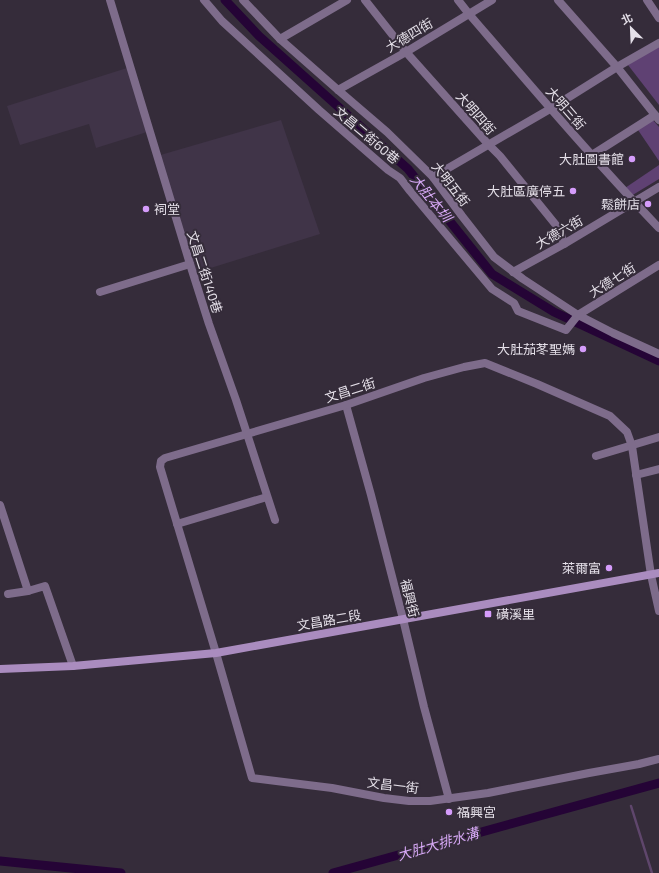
<svg xmlns="http://www.w3.org/2000/svg" width="659" height="873" viewBox="0 0 659 873" font-family="'Exo 2','Noto Sans TC',sans-serif">
  <style>
    .built { fill: #403448 }
    .green { fill: #5f4173 }
    .lines { fill: none; stroke-linecap: round; stroke-linejoin: round }
    .stream { stroke: #5f466c; stroke-width: 2.5 }
    .canal { stroke: #250436; stroke-width: 9 }
    .street { stroke: #7e6c8b; stroke-width: 8 }
    .secondary { stroke: #aa8cbf; stroke-width: 8 }
    .poi-dot { fill: #d59cfb; stroke: #352c3a; stroke-width: 1.5 }
    .labels { text-anchor: middle; stroke-width: 4; stroke-linejoin: round; paint-order: stroke }
    .street-label { font-size: 13px; fill: #e5e0e9; stroke: #352c3a }
    .poi-label { font-size: 13px; fill: #e5e0e9; stroke: #352c3a; text-anchor: end }
    .water-label { font-size: 14px; font-style: italic; fill: #d7a9f6; stroke: #352c3a }
  </style>
  <rect width="100%" height="100%" fill="#352c3a"/>
  <g class="built">
    <path d="M 127,68 L 147,132 L 96,148 L 89,124 L 20,145 L 7,106 Z"/>
    <path d="M 281,120 L 320,234 L 201,271 L 204,281 L 196,283 L 157,156 Z"/>
  </g>
  <g class="green">
    <path d="M 659,45 L 659,105 L 628,65 Z"/>
    <path d="M 652,119 L 659,127 L 659,161 L 638,130 Z"/>
    <path d="M 659,165 L 659,179 L 631,196 L 625,188 Z"/>
  </g>
  <g class="lines">
    <path class="stream" d="M 631,806 L 652,873"/>
    <g class="canal">
      <path d="M 225,0 L 259,36 L 408,169 L 492,274 L 554,312 L 659,361"/>
      <path d="M 0,861 L 121,873"/>
      <path d="M 333,873 L 659,783"/>
    </g>
    <g class="street">
      <path d="M 110,0 L 190,264 L 209,324 L 236,400 L 275,520"/>
      <path d="M 204,0 L 222,21 L 319,110 L 388,170 L 400,178 L 410,191 L 492,289 L 514,303 L 518,311 L 566,330 L 578,315 L 659,265"/>
      <path d="M 243,0 L 280,39 L 338,90 L 387,132 L 433,177 L 462,216 L 494,257 L 523,279 L 578,315 L 613,333 L 659,354"/>
      <path d="M 365,0 L 406,52 L 488,144 L 500,156 L 560,230 L 564,244"/>
      <path d="M 458,0 L 469,14 C 531,86 593,159 659,228"/>
      <path d="M 558,0 L 617,67 L 659,120"/>
      <path d="M 647,0 L 659,18"/>
      <path d="M 280,39 L 347,0"/>
      <path d="M 338,90 L 406,52 L 492,0"/>
      <path d="M 592,155 L 655,115"/>
      <path d="M 433,177 L 550,109 L 617,67 L 659,43"/>
      <path d="M 513,272 L 564,244 L 659,187"/>
      <path d="M 100,292 L 190,264"/>
      <path d="M 346,405 L 371,495 L 403,619 L 424,707 L 449,799"/>
      <path d="M 596,456 L 659,437"/>
      <path d="M 636,475 L 659,469"/>
      <path d="M 0,505 L 28,591"/>
      <path d="M 177,524 L 267,497"/>
      <path d="M 8,594 L 28,591 L 45,586 L 73,666"/>
      <path d="M 659,611 L 651,575 L 632,446 L 627,432 L 610,416 L 537,384 L 485,363 L 464,367 L 424,378 L 346,405 L 165,458 L 161,461 L 160,467 L 216,653 L 252,778 L 332,788 L 384,798 L 409,801 L 430,801 L 488,793 L 589,773 L 639,764 L 659,759"/>
    </g>
    <path class="secondary" d="M 0,669 L 73,666 L 216,653 L 659,573"/>
  </g>
  <g class="poi-dot">
    <circle cx="632" cy="159" r="4"/>
    <circle cx="573" cy="191" r="4"/>
    <circle cx="648" cy="204" r="4"/>
    <circle cx="146" cy="209" r="4"/>
    <circle cx="583" cy="349" r="4"/>
    <circle cx="609" cy="568" r="4"/>
    <rect x="484" y="610" width="8" height="8" rx="2"/>
    <circle cx="449" cy="812" r="4"/>
  </g>
  <g class="labels">
    <g class="street-label">
      <text transform="translate(409 35) rotate(-31)" y="5">大德四街</text>
      <text transform="translate(566 108) rotate(49)" y="5">大明三街</text>
      <text transform="translate(476 113) rotate(49)" y="5">大明四街</text>
      <text transform="translate(367 135) rotate(40)" y="5">文昌二街60巷</text>
      <text transform="translate(451 184) rotate(52)" y="5">大明五街</text>
      <text transform="translate(559 232) rotate(-30)" y="5">大德六街</text>
      <text transform="translate(205 272) rotate(72)" y="5">文昌二街140巷</text>
      <text transform="translate(612 280) rotate(-32)" y="5">大德七街</text>
      <text transform="translate(350 390) rotate(-18)" y="5">文昌二街</text>
      <text transform="translate(410 598) rotate(76)" y="5">福興街</text>
      <text transform="translate(329 620) rotate(-10)" y="5">文昌路二段</text>
      <text transform="translate(393 785) rotate(7)" y="5">文昌一街</text>
    </g>
    <g class="poi-label">
      <text x="624" y="164">大肚圖書館</text>
      <text x="565" y="196">大肚區廣停五</text>
      <text x="640" y="209">鬆餅店</text>
      <text x="154" y="214" text-anchor="start">祠堂</text>
      <text x="575" y="354">大肚茄苳聖媽</text>
      <text x="601" y="573">萊爾富</text>
      <text x="496" y="619" text-anchor="start">磺溪里</text>
      <text x="457" y="817" text-anchor="start">福興宮</text>
    </g>
    <g class="water-label">
      <text transform="translate(431 198) rotate(51)" y="5">大肚本圳</text>
      <text transform="translate(438 844) rotate(-16)" y="5">大肚大排水溝</text>
    </g>
  </g>
  <g transform="translate(631 28) rotate(336)" stroke="#352c3a" stroke-width="3" paint-order="stroke">
  <path d="M0-3L7 15L0 10L-7 15Z" fill="#e5e0e9"/>
  <text y="-6" font-size="11" font-weight="bold" text-anchor="middle" fill="#e5e0e9">北</text>
  </g>
</svg>
